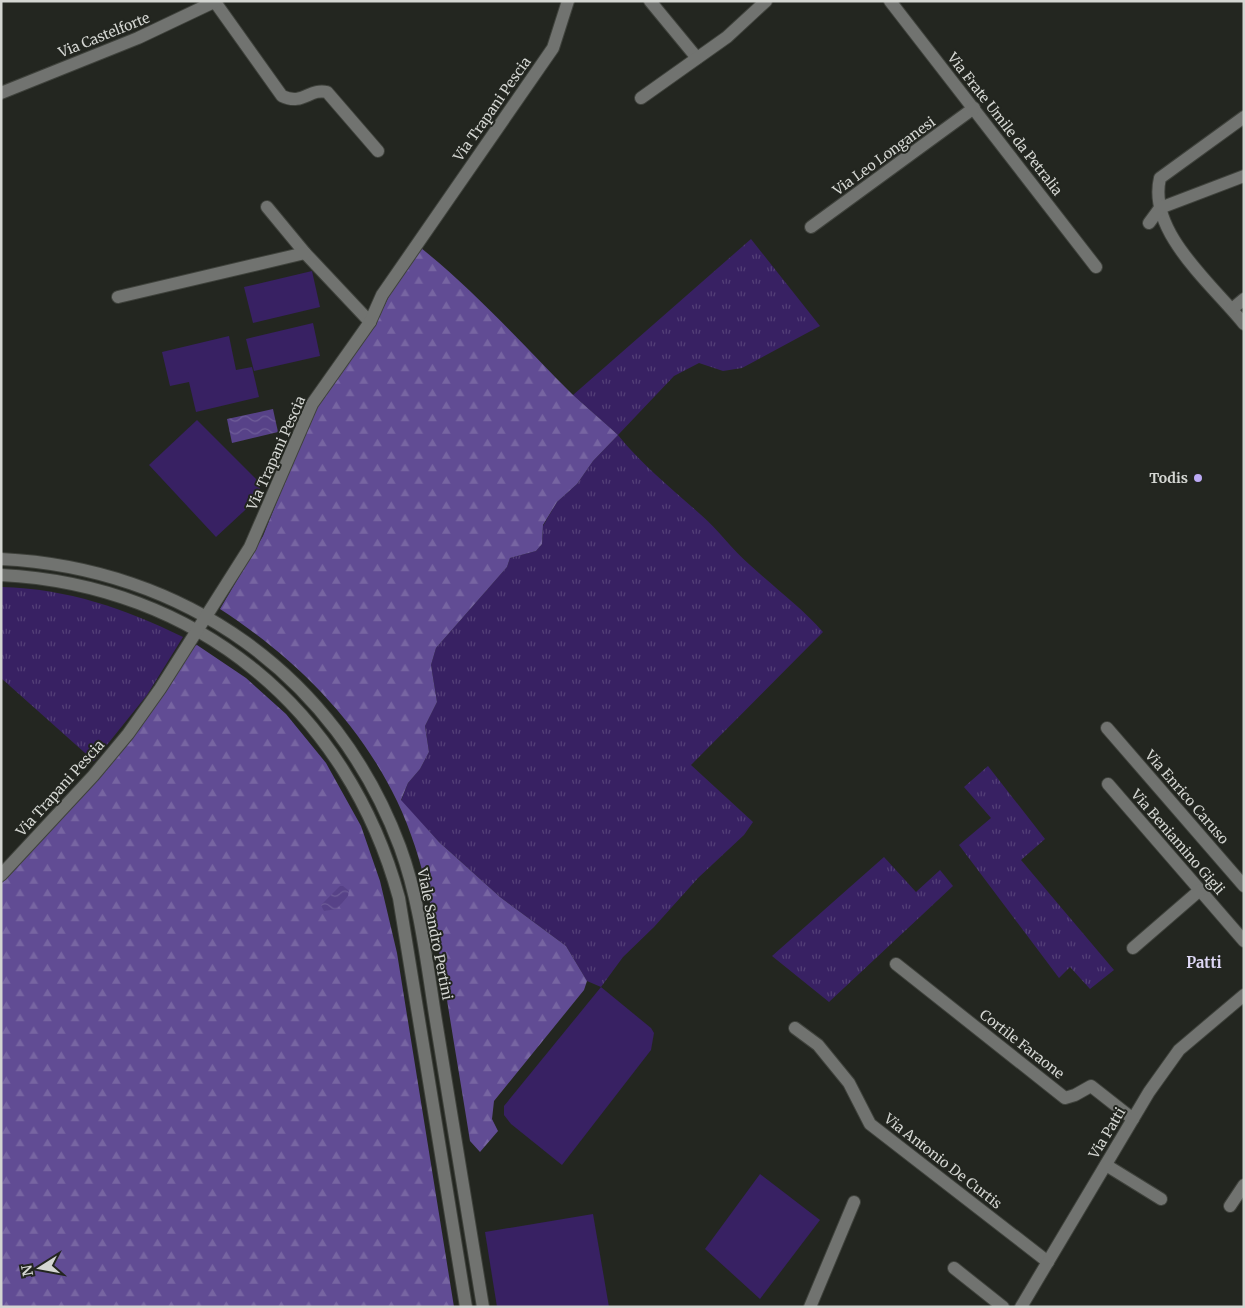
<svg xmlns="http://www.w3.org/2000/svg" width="1245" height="1308" viewBox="0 0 1245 1308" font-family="Merriweather,serif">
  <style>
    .grass { fill: url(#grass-tufts) }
    .forest { fill: url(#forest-firs) }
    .garden { fill: #382163 }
    .water { fill: url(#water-waves) }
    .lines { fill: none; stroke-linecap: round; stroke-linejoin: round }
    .minor-casing { stroke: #3f423c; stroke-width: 14 }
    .minor { stroke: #717370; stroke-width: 12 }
    .poi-dot { fill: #bcaaf5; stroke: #232620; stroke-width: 2 }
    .labels { text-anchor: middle; stroke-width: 4; stroke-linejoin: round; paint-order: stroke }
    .street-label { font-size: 14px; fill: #d4d6d2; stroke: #232620 }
    .poi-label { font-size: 14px; font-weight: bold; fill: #d4d6d2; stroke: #232620; text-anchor: end }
    .neighbourhood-label { font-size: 15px; font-weight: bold; fill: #ded8f5; stroke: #232620 }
  </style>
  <defs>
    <pattern id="grass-tufts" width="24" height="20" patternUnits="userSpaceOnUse" patternTransform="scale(1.25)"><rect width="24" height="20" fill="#382163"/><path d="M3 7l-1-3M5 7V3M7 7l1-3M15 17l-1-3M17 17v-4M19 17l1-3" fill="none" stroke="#544078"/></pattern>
    <pattern id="forest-firs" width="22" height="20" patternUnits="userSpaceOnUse" patternTransform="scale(1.25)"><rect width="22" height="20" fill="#614c94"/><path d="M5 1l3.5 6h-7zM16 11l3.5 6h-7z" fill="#7765a2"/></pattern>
    <pattern id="water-waves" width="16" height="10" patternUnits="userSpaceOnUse" patternTransform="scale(1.25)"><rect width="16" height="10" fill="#574288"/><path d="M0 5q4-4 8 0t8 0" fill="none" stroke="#6e5d98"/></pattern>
  </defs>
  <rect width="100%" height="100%" fill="#232620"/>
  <g class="grass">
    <path d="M 751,239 L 820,326 L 742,368 L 723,371 L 699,363 L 674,376 L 618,435 C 642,465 671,488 700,514 C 718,529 732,550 750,565 C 775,588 801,607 823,632 L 691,765 L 753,822 L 744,835 L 698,878 L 654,927 L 623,957 L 601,987 L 587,981 L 566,946 L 500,897 L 439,842 L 401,801 L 408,783 L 420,769 L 429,752 L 425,726 L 437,702 L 431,665 L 436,648 L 507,567 L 510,558 L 536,551 L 542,544 L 543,526 L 557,502 L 577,484 L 593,461 L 618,435 L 573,395 Z"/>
    <path d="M 1,587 C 69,589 123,608 183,637 L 147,695 L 94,761 L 1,678 Z"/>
    <path d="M 988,766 L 1045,839 L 1021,860 L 1114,970 L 1090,989 L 1070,967 L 1059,978 L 959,845 L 991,818 L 964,787 Z"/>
    <path d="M 884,857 L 916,892 L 940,870 L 953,886 L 829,1002 L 772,956 Z"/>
  </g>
  <g class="forest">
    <path d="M 421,248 C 476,292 522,344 572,394 C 587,408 603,421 618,435 L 593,461 L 577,484 L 557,502 L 543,525 L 542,544 L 536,551 L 510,558 L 507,567 L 436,648 L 431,665 L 437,702 L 425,726 L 429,752 L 420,769 L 408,783 L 401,800 L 439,842 L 500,897 L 566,946 L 587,981 L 584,990 L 494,1101 L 492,1119 L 498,1131 L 480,1152 L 470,1141 C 462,1090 453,1039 445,987 C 435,924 425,860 397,801 C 358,720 294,657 220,609 L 263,536 L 306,429 L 319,404 L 375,325 L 389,296 Z"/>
    <path d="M 197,645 L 246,678 L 286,714 L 326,763 L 361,826 L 380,881 L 397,953 L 454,1307 L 1,1307 L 1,884 L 109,767 L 149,713 L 194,646 Z"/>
  </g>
  <g class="garden">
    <path d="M 312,271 L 320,307 L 253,323 L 244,287 Z"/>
    <path d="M 313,323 L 320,356 L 254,371 L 246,339 Z"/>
    <path d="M 229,336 L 236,370 L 252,367 L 259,397 L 196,412 L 189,382 L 170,386 L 162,352 Z"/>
    <path d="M 197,420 L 261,484 L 257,499 L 216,537 L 149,465 Z"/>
    <path d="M 601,987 L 651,1028 L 654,1033 L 651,1050 L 562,1165 L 511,1124 L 504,1115 L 504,1106 Z"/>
    <path d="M 760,1174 L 820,1220 L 760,1299 L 705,1249 Z"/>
    <path d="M 593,1214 L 609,1307 L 497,1307 L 485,1232 Z"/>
  </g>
  <g class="water">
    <path d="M 273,409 L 278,432 L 232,443 L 227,419 Z"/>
    <path d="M 340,886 L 343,886 L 349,891 L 348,896 L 337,909 L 324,911 L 321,905 Z"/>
  </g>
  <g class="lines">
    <g class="minor-casing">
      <g id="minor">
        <path d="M 650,1 L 697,58"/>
        <path d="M 890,1 L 1096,267"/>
        <path d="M 215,2 L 282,96 C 303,106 309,88 327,92 L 378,151"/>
        <path d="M 1,93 L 138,38 L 216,1"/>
        <path d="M 641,98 L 727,37 L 766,1"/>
        <path d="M 1244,117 L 1160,178 C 1147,232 1213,285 1244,324"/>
        <path d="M 267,207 L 305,253 L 370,322"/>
        <path d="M 1149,223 L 1160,208 L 1244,176"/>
        <path d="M 811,227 L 974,108"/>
        <path d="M 118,297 L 305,253"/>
        <path d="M 1232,309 L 1244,299"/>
        <path d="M 1,559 C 184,568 336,675 400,847 C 421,904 427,967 437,1027 C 452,1120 468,1213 483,1307"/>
        <path d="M 1,575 C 197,585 348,710 399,898 L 466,1307"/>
        <path d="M 1107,728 L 1244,886"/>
        <path d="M 1108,784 L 1244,941"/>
        <path d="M 1,875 L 93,776 L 128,734 L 160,689 L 250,547 L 312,404 L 370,322 L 382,295 L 553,48 L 568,1"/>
        <path d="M 1133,948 L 1200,890"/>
        <path d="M 896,964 L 1065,1098 L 1075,1095 L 1091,1086 L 1133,1119"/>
        <path d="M 795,1028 L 818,1045 L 849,1083 L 870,1124 L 1048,1262"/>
        <path d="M 1106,1165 L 1161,1199"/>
        <path d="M 1230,1206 L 1244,1185"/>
        <path d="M 954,1268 L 1003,1307"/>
        <path d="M 810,1307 L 854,1202"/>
        <path d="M 1021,1307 L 1149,1092 L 1179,1050 L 1244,995"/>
      </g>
    </g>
    <use href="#minor" class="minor"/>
  </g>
  <circle class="poi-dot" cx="1198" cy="478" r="5"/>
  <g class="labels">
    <g class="street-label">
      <text transform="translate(104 35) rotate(-22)" y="5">Via Castelforte</text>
      <text transform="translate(492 109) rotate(-55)" y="5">Via Trapani Pescia</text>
      <text transform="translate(1005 124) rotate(52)" y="5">Via Frate Umile da Petralia</text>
      <text transform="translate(884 156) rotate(-36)" y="5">Via Leo Longanesi</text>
      <text transform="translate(276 453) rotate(-66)" y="5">Via Trapani Pescia</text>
      <text transform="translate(60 788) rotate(-48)" y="5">Via Trapani Pescia</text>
      <text transform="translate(1187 797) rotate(49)" y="5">Via Enrico Caruso</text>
      <text transform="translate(1178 842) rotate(49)" y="5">Via Beniamino Gigli</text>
      <text transform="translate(435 934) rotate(79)" y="5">Viale Sandro Pertini</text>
      <text transform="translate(1022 1044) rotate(38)" y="5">Cortile Faraone</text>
      <text transform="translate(1107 1133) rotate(-59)" y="5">Via Patti</text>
      <text transform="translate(943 1161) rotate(38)" y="5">Via Antonio De Curtis</text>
    </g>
    <g class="poi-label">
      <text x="1188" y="483">Todis</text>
    </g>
    <g class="neighbourhood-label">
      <text x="1204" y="968">Patti</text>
    </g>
  </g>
  <rect width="1245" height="1308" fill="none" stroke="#d4d6d2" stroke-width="5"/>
  <g transform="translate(40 1268) rotate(259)" stroke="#232620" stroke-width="4" paint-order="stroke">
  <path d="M0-4L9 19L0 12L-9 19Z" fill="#d4d6d2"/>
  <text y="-8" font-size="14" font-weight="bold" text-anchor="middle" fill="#d4d6d2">N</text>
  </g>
</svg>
